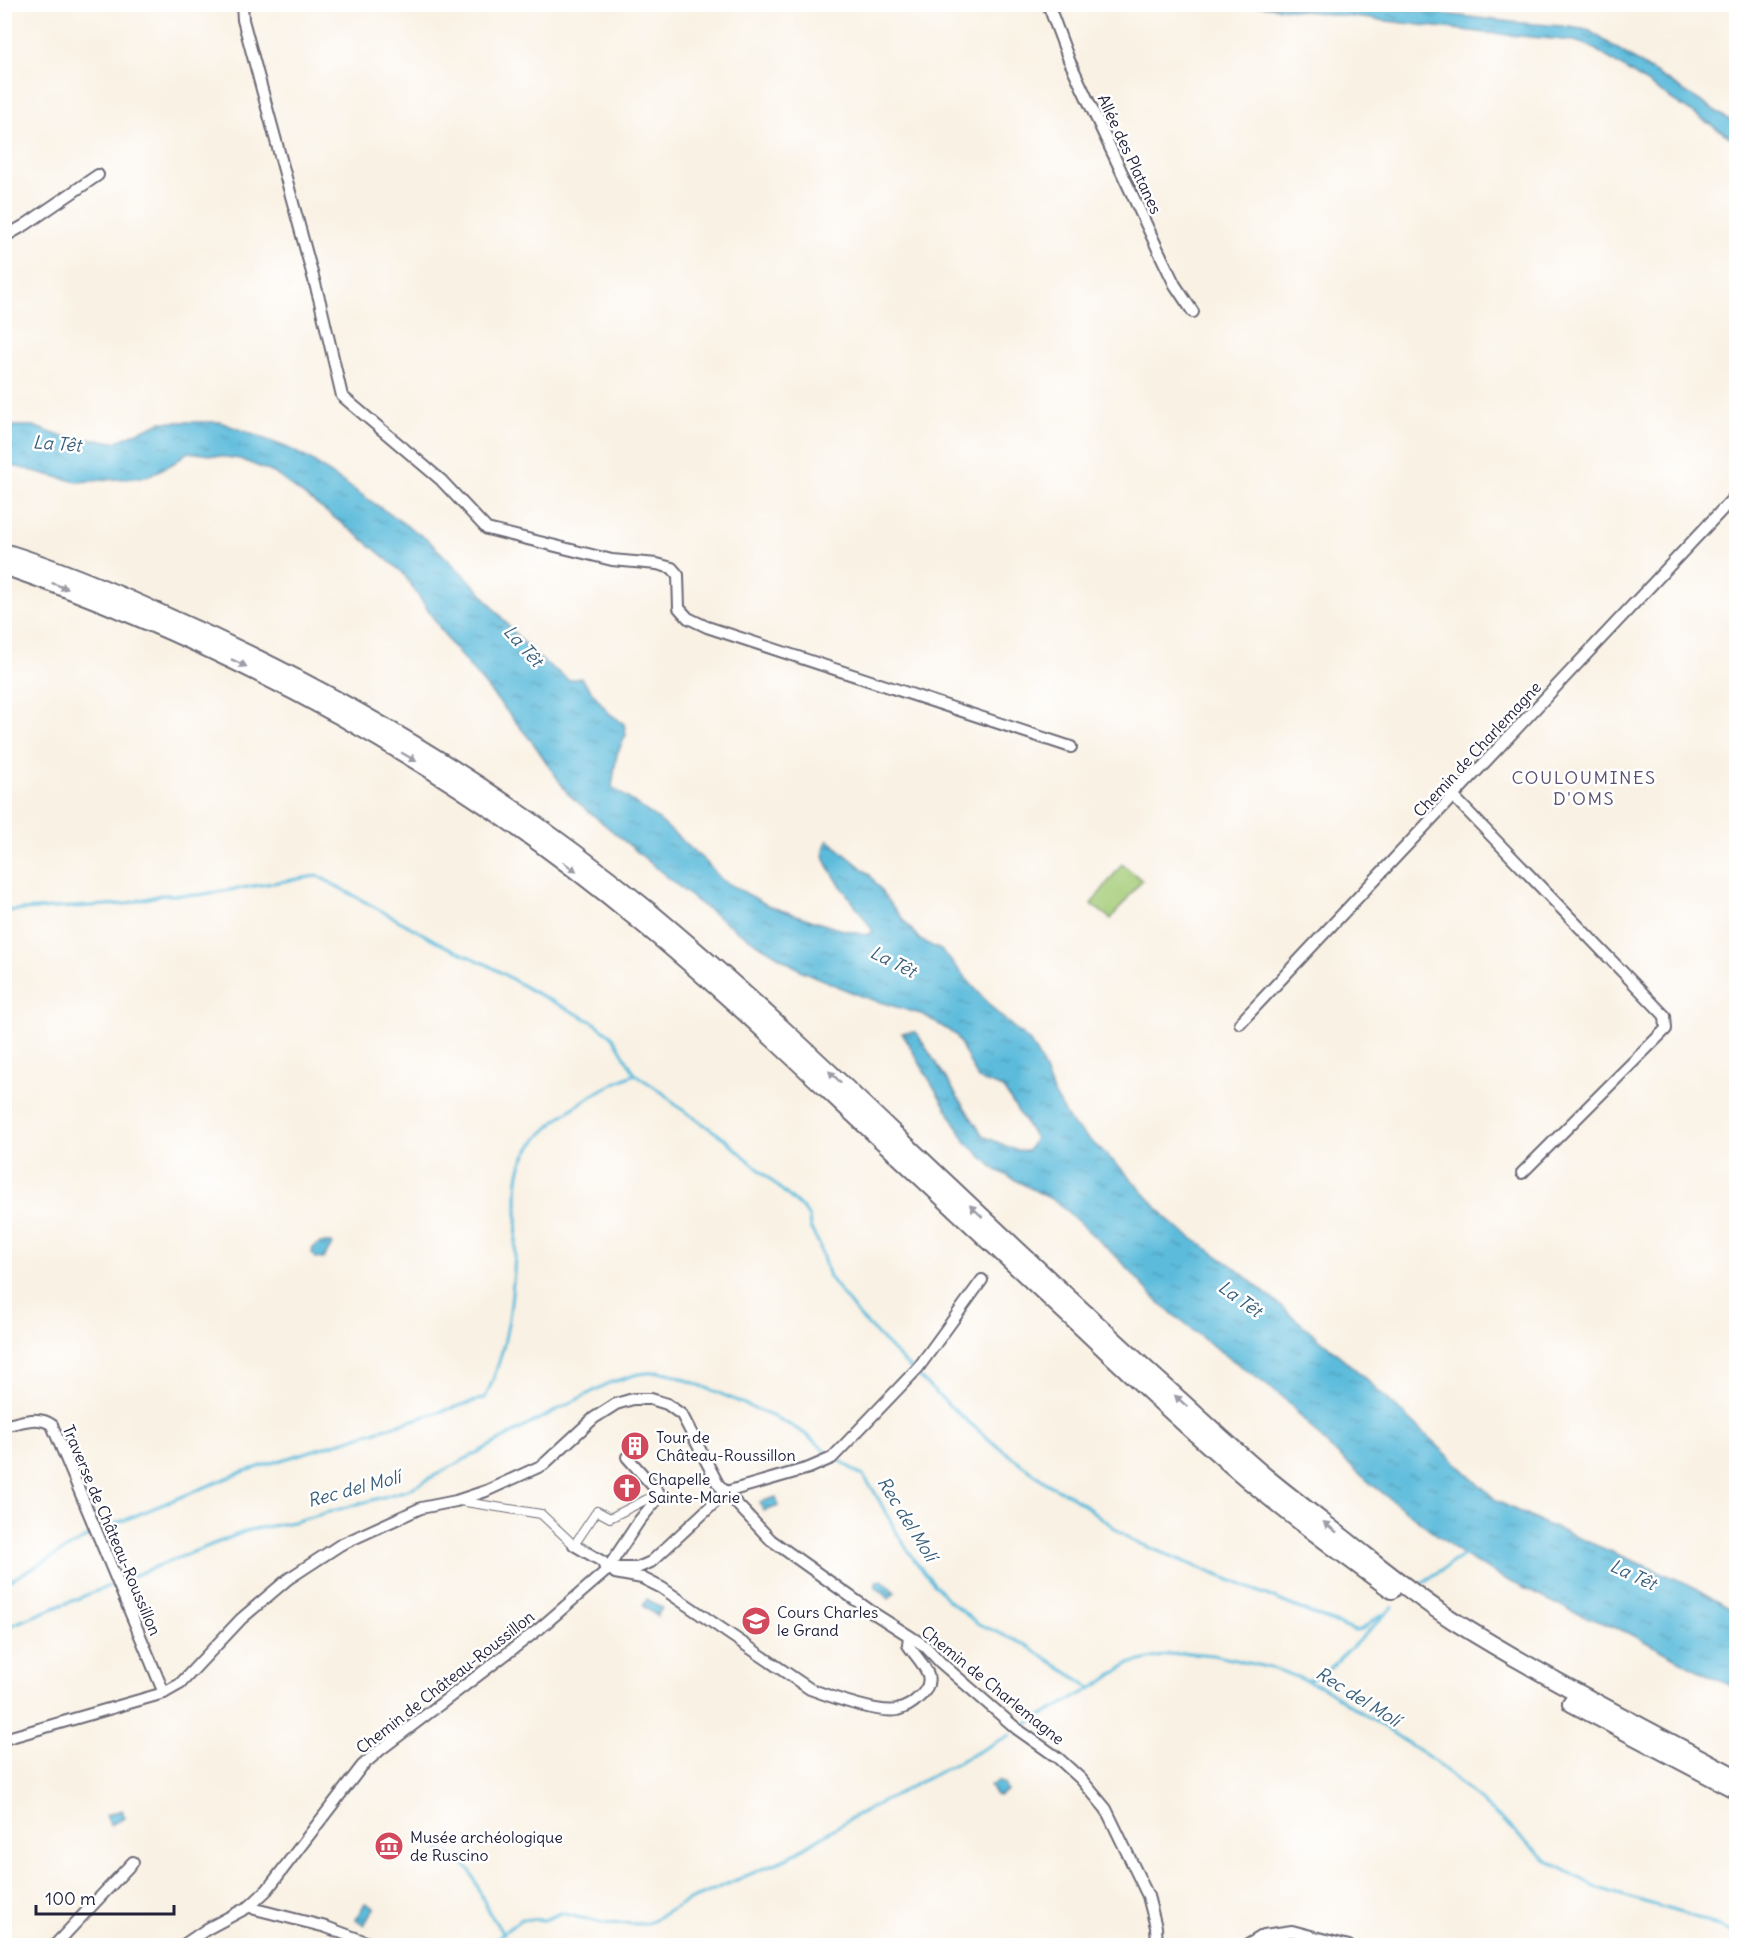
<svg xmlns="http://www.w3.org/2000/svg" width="1741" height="1950" viewBox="0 0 1741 1950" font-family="Delius,sans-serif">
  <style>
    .park { fill: #a4cc78; stroke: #63775a; stroke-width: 1.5 }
    .water { fill: url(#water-ripples); stroke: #3f6e8b; stroke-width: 1.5 }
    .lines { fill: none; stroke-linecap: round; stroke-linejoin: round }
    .stream { stroke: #5cbbdb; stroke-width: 3 }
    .pedestrian-casing { stroke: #6d6a76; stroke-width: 10 }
    .minor-casing { stroke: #6d6a76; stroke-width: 14 }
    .trunk-casing { stroke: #6d6a76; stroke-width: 20 }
    .pedestrian { stroke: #fff; stroke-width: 8 }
    .minor { stroke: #fff; stroke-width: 10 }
    .trunk { stroke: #fff; stroke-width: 16 }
    .oneway { fill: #9c9ca7 }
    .labels { text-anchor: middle; stroke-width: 5; stroke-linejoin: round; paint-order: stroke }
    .street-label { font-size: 16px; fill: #22223b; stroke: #fff }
    .poi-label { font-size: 16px; fill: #22223b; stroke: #fff; text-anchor: start }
    .water-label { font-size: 18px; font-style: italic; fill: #395f7b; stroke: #fff }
    .neighbourhood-label { font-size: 18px; letter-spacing: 1.5px; fill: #5b5170; stroke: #fff }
  </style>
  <defs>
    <pattern id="water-ripples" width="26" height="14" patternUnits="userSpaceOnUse" patternTransform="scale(1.5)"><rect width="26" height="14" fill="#5cbbdb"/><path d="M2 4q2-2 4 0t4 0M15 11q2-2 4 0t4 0" fill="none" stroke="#4c98b3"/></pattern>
  </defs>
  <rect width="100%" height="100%" fill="#fff"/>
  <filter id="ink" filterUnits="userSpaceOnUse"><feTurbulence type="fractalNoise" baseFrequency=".0167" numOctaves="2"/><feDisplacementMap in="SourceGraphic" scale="12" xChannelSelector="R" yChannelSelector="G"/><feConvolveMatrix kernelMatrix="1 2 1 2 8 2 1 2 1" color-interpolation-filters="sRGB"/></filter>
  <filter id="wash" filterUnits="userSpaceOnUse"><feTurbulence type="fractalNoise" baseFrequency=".008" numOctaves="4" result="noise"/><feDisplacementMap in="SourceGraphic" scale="24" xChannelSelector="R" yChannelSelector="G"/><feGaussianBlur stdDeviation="1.35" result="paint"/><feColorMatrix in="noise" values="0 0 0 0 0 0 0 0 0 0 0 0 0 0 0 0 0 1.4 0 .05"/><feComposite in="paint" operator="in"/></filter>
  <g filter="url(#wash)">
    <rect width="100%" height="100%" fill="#f9f1e3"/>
    <path class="park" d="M 1122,864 L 1142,880 L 1111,919 L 1091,904 Z"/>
    <g class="water">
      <path d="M 1254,5 L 1371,5 L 1511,22 L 1562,26 L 1588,30 L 1736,124 L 1736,141 L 1590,46 L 1574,41 L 1487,33 Z"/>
      <path d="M 161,422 L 220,422 L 288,448 L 309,459 L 428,540 L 476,587 L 517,636 L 540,659 L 569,680 L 581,678 L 609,713 L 624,724 L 626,735 L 617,754 L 612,787 L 658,819 L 706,862 L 722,880 L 769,906 L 835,928 L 865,935 L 873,932 C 864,913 824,870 824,853 C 823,848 826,844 828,840 L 870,875 L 893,907 L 920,940 L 941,950 L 996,1012 L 1030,1042 L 1042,1063 L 1052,1090 L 1071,1123 L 1124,1171 L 1173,1225 L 1234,1267 L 1353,1367 L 1497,1501 L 1536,1520 L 1688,1584 L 1736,1612 L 1736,1688 L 1696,1669 L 1629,1633 L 1573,1612 L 1501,1577 L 1463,1555 L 1371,1484 L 1328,1446 L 1283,1397 L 1206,1341 L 1158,1302 L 1123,1263 L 1057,1202 L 996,1170 L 966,1142 L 902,1033 L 916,1032 L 983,1136 L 1015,1150 L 1028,1151 L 1035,1138 L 1003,1088 L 978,1079 L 956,1035 L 924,1015 L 863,997 L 802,971 L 739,932 L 696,901 L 568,794 L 534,744 L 450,643 L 403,573 L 360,537 L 274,473 L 240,459 L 188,452 L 174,463 L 146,477 L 77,482 L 5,464 L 5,426 L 33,426 L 60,436 L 115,442 Z"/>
      <path d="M 320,1243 L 331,1243 L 332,1245 L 323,1259 L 315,1258 L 312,1253 L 313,1248 Z"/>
      <path d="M 776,1497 L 779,1506 L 763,1511 L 760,1502 Z"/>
      <path d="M 882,1580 L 895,1592 L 889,1599 L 876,1587 L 876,1582 Z"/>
      <path d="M 647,1599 L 662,1608 L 657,1616 L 643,1606 Z"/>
      <path d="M 998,1781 L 1004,1784 L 1007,1791 L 999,1796 L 996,1795 L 990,1786 Z"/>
      <path d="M 122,1810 L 125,1818 L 110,1825 L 106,1815 Z"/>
      <path d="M 365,1903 L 374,1908 L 364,1925 L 356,1919 Z"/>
    </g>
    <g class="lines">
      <g class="stream">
        <path d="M 4,911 L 125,904 L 161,895 L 198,895 L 316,876 L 320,877 L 443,945 L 488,965 L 532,991 L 595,1023 L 613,1037 L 635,1074 L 663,1093 L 677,1106 L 725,1139 L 804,1210 L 809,1217 L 810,1227 L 819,1244 L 829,1277 L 859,1316 L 912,1370"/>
        <path d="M 917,1375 L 952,1408 L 991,1441 L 1049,1485 L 1072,1496 L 1131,1540 L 1355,1631 C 1368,1630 1372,1617 1386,1614"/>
        <path d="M 836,1458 L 864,1477 L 874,1491 L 898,1535 L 915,1561 L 947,1599 L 977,1623 L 1026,1645 L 1091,1688"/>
        <path d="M 100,1530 L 242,1472 L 485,1398 C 512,1342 513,1287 517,1225 C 518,1203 514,1179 524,1158 C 542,1122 599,1089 635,1074"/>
        <path d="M 120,1581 L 249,1530 L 293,1522 L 408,1490 L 528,1425 L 609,1383 L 638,1374 L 657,1372 L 668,1373 L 712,1390 L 785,1422 L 805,1434 L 827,1452"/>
        <path d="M 1422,1583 L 1465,1554"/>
        <path d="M 4,1584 L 93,1534"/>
        <path d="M 4,1628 L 114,1584"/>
        <path d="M 1307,1680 L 1324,1674 L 1393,1607"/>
        <path d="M 1025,1725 L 1098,1685 L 1128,1664 L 1166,1655 L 1190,1653 L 1213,1655 L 1275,1669 L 1321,1686 L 1435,1761 L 1548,1861 L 1598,1888 L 1698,1918 L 1736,1934"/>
        <path d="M 432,1843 L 442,1851 L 460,1860 L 470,1870 L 489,1912 L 503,1934"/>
        <path d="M 491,1946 L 493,1941 L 521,1919 L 544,1920 L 561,1913 L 602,1923 L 646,1924 L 685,1902 L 788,1858 L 851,1818 L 1010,1735"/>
      </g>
    </g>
  </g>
  <g filter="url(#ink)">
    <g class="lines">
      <g class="pedestrian-casing">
        <path id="pedestrian" d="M 459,1501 L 541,1514 L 574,1545 L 597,1511 L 610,1518 L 659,1493"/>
      </g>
      <g class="minor-casing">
        <g id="minor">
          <path d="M 242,4 L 243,20 L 320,302 L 342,396 L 441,480 L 487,529 L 612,560 L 657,564 L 672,568 L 678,575 L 679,608 L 688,618 L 707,627 L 1071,747"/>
          <path d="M 1048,4 L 1069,60 L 1161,256 L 1175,285 L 1193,312"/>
          <path d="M 4,237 L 25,225 L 98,175"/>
          <path d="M 1453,796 L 1665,1016 L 1666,1029 L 1522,1173"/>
          <path d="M 1240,1023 L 1736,495"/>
          <path d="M 4,1426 C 20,1422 38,1415 52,1425 L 164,1693"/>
          <path d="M 574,1545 L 603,1562 L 606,1571"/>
          <path d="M 606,1571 L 615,1568 L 637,1568 L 651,1562 L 726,1492 L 809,1468 L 832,1458 L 918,1368 L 982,1280"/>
          <path d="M 615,1573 L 642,1578 L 662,1588 L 810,1689 C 829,1696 878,1714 897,1710 C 904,1708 912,1704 917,1699 C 942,1679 921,1664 908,1645 L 909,1636"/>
          <path d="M 4,1739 L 164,1693 L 180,1684 L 241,1619 L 288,1579 L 340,1545 L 421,1508 L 456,1501 L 486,1491 L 543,1465 L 594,1418 L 616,1404 L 633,1399 L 651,1399 L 667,1404 L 682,1415 L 718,1484 L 771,1540 L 875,1614 L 925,1646 L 940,1662 L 1017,1729 L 1058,1758 L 1081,1779 L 1106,1809 L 1148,1896 L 1156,1927 L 1157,1946"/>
          <path d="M 250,1906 L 255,1909 L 326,1927 L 366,1942 L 385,1946"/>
          <path d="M 54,1946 L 133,1862"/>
          <path d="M 182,1946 L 207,1929 L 250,1906 L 267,1890 L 362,1766 L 380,1750 L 539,1629 L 606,1571 L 639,1521 L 658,1498 L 659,1493 L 627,1457"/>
          <path d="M 1246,1946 L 1264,1935 L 1292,1931 L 1349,1946"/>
        </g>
      </g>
      <g class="trunk-casing">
        <g id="trunk">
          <path d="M 4,552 C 59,569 112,591 164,615 C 338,691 502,790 649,911 C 737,984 820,1063 903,1142 C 992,1226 1080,1310 1170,1391 C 1202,1420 1234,1450 1266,1477 C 1294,1500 1323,1522 1351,1544 C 1384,1570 1418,1598 1454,1621 C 1545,1678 1641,1726 1736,1777"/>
          <path d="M 4,566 C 235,646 454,766 642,923 C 714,982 781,1046 849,1110 C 926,1182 1002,1253 1079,1325 C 1136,1379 1193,1433 1253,1484 C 1298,1521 1345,1556 1392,1590"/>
          <path d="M 1571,1703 L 1736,1790"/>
        </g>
      </g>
      <use href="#pedestrian" class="pedestrian"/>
      <use href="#minor" class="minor"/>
      <use href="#trunk" class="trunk"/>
    </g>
    <defs><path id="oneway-solid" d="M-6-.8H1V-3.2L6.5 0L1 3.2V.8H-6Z" transform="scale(1.5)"/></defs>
    <g class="oneway">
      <use href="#oneway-solid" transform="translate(60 586) rotate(21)"/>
      <use href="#oneway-solid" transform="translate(239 663) rotate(26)"/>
      <use href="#oneway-solid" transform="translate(409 757) rotate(30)"/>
      <use href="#oneway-solid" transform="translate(570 867) rotate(37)"/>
      <use href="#oneway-solid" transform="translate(835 1077) rotate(-137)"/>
      <use href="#oneway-solid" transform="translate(976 1211) rotate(-137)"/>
      <use href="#oneway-solid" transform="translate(1181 1401) rotate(-138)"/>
      <use href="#oneway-solid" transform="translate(1330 1527) rotate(-142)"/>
    </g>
  </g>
  <defs>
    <g id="building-disc" transform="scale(1.5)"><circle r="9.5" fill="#d1495b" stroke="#fff"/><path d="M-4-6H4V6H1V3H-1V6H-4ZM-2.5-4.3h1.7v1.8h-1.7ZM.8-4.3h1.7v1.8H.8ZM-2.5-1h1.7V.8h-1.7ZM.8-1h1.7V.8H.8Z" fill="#fff"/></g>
    <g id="church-disc" transform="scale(1.5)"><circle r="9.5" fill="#d1495b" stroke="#fff"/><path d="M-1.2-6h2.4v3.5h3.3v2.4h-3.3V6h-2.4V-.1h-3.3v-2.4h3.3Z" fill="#fff"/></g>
    <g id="school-disc" transform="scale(1.5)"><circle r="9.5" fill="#d1495b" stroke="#fff"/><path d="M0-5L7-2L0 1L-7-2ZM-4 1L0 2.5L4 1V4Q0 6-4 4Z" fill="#fff"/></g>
    <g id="museum-disc" transform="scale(1.5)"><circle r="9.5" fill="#d1495b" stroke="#fff"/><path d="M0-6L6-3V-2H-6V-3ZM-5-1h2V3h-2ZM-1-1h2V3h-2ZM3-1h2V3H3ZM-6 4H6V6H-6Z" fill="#fff"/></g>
  </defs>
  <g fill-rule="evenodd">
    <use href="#building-disc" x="635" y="1446"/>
    <use href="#church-disc" x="627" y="1488"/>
    <use href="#school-disc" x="756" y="1621"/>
    <use href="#museum-disc" x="389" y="1846"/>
  </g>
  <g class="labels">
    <g class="street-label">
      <text transform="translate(1130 154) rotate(65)" y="6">Allée des Platanes</text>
      <text transform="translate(1477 749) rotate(-47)" y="6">Chemin de Charlemagne</text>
      <text transform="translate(112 1530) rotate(67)" y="6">Traverse de Château-Roussillon</text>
      <text transform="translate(445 1682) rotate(-38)" y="6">Chemin de Château-Roussillon</text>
      <text transform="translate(993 1685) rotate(39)" y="6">Chemin de Charlemagne</text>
    </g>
    <g class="poi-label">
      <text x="656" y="1443">Tour de<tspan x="656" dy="18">Château-Roussillon</tspan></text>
      <text x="648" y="1485">Chapelle<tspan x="648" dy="18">Sainte-Marie</tspan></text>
      <text x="777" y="1618">Cours Charles<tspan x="777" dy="18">le Grand</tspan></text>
      <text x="410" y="1843">Musée archéologique<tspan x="410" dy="18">de Ruscino</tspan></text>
    </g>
    <g class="water-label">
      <text transform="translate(57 444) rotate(4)" y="6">La Têt</text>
      <text transform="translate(523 646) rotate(48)" y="6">La Têt</text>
      <text transform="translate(893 962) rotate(27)" y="6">La Têt</text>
      <text transform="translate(1240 1299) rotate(36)" y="6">La Têt</text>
      <text transform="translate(354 1489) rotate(-15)" y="6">Rec del Molí</text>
      <text transform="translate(907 1519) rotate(58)" y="6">Rec del Molí</text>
      <text transform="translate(1633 1575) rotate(25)" y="6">La Têt</text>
      <text transform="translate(1358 1697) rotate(32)" y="6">Rec del Molí</text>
    </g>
    <g class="neighbourhood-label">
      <text x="1584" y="784">COULOUMINES<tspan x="1584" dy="21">D'OMS</tspan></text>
    </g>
  </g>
  <rect width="1741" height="1950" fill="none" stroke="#fff" stroke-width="24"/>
  <path d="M36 1905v9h138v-9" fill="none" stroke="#22223b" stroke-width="3"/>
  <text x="45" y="1905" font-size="18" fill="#22223b" stroke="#ffffff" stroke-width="4.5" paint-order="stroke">100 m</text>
</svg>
